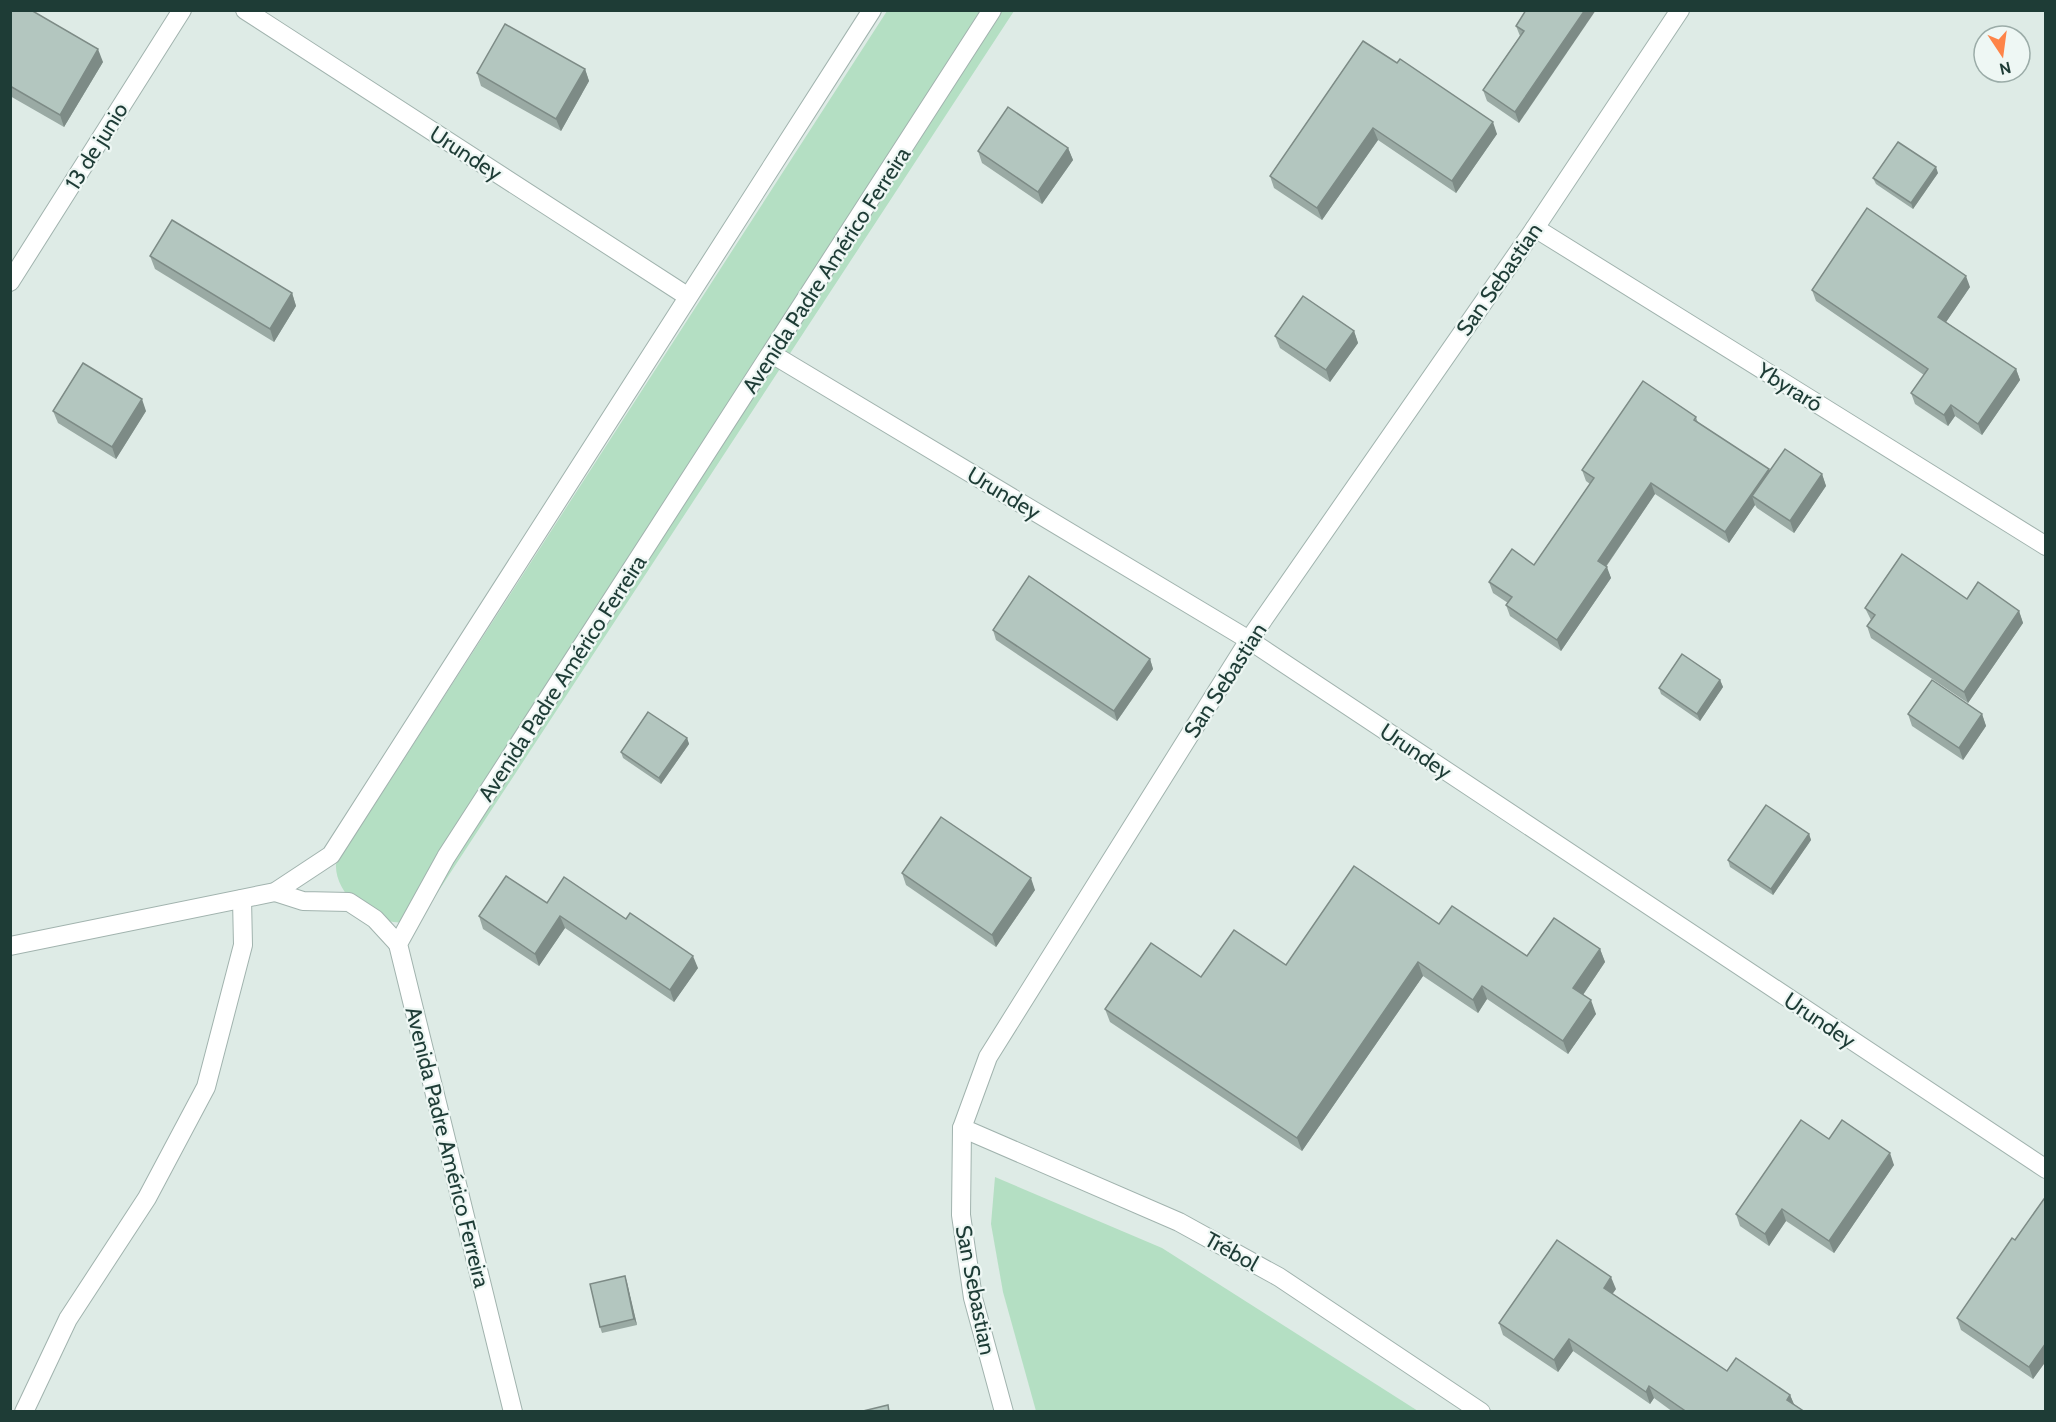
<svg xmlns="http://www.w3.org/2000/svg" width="2056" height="1422" viewBox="0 0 2056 1422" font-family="Cabin,sans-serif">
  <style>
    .green { fill: #b4dfc3 }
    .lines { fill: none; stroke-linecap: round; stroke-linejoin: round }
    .service-casing { stroke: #a1b3ae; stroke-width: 20 }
    .minor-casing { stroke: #a1b3ae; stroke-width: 20 }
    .tertiary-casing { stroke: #a1b3ae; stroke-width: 20 }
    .service { stroke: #fff; stroke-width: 18 }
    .minor { stroke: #fff; stroke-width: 18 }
    .tertiary { stroke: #fff; stroke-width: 18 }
    .wall { fill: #9aaaa4 }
    .shaded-wall { fill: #7d8b86 }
    .building { fill: #b3c6bf; stroke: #7d8b86; stroke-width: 1.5 }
    .labels { text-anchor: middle; stroke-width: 4.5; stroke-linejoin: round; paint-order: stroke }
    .street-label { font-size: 22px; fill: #1e3c36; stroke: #eef7f4 }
  </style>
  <rect width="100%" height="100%" fill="#deebe6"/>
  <g class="green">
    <path d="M 887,11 L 1014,11 L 428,907 C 424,911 419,918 414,920 C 381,932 334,898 336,864 Z"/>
    <path d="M 995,1177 L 1162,1248 L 1418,1411 L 1036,1411 L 1003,1292 L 991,1224 Z"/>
  </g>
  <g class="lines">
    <g class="service-casing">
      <path id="service" d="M 24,1412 L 68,1319 L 147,1198 L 206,1087 L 243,945 L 242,899"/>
    </g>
    <g class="minor-casing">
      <g id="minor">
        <path d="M 245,10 L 687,296"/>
        <path d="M 1535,228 L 2046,546"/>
        <path d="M 10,282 L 182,10"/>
        <path d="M 772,354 L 1249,640 L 2046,1169"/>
        <path d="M 962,1128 L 1179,1222 L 1279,1277 L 1481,1412"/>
        <path d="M 1004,1412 L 973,1298 L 961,1215 L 962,1128 L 988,1057 L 1249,640 L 1535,228 L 1680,10"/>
      </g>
    </g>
    <g class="tertiary-casing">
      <g id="tertiary">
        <path d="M 275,892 L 303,901 L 349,902 L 375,919 L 398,944"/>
        <path d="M 10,946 L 275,892 L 331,855 L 872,10"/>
        <path d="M 513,1412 L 398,944 L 446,857 L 992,10"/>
      </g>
    </g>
    <use href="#service" class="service"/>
    <use href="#minor" class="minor"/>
    <use href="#tertiary" class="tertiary"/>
  </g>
  <g class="wall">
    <path d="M 10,10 L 103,62 L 64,127 L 10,96 Z"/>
    <path d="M 1526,10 L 1519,123 L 1487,101 L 1483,90 L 1520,36 L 1516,26 Z"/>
    <path d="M 1363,41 L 1497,134 L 1456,193 L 1378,140 L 1322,220 L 1274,188 L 1270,176 Z"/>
    <path d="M 585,69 L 589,81 L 561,131 L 481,86 L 477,73 Z"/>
    <path d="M 1068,148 L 1073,160 L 1042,204 L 982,163 L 978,151 Z"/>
    <path d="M 1938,173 L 1913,209 L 1876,184 L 1873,178 Z"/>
    <path d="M 150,256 L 292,293 L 296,306 L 274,342 L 155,269 Z"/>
    <path d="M 1970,287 L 1946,322 L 2016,369 L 2020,380 L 1982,435 L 1955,416 L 1948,426 L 1915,404 L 1911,393 L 1924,375 L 1816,301 L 1812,290 Z"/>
    <path d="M 1354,331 L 1358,343 L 1330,382 L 1280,348 L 1275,336 Z"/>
    <path d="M 53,411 L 146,411 L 116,459 L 58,423 Z"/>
    <path d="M 1696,417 L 1698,423 L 1769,469 L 1770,471 L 1822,474 L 1826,486 L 1794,533 L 1757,508 L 1755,505 L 1729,543 L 1655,494 L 1606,567 L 1611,578 L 1561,651 L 1510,616 L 1506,605 L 1508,603 L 1493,593 L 1489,582 L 1534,565 L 1590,484 L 1586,481 L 1582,470 Z"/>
    <path d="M 1967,599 L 2019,611 L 2023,623 L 1968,703 L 1871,638 L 1867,626 L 1871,620 L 1865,608 Z"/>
    <path d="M 993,630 L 1150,659 L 1153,669 L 1117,721 L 996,640 Z"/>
    <path d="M 1720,680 L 1723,687 L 1700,721 L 1661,694 L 1659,688 Z"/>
    <path d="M 1908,714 L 1982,714 L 1986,726 L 1963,760 L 1912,726 Z"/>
    <path d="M 687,738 L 689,744 L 661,784 L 623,758 L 621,752 Z"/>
    <path d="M 1809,834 L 1811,840 L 1773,895 L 1730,867 L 1728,860 Z"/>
    <path d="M 902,873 L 1035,890 L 996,947 L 906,885 Z"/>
    <path d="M 547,903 L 698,968 L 674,1002 L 565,928 L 539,966 L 483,929 L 479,916 Z"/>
    <path d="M 1439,924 L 1527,956 L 1600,949 L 1605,962 L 1583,995 L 1596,1014 L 1568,1054 L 1487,999 L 1478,1013 L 1423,976 L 1302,1151 L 1110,1022 L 1105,1009 L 1201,977 L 1286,965 Z"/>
    <path d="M 1829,1139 L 1894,1165 L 1834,1253 L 1786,1221 L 1769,1246 L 1740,1226 L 1736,1214 Z"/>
    <path d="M 2046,1196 L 2046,1361 L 2033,1379 L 1961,1330 L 1957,1318 L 2015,1240 Z"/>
    <path d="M 625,1276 L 637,1325 L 602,1333 L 600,1327 Z"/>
    <path d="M 1616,1289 L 1612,1294 L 1727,1371 L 1790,1395 L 1794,1404 L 1805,1412 L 1673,1412 L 1654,1398 L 1650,1404 L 1573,1351 L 1558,1372 L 1503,1335 L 1499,1323 Z"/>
  </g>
  <g class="shaded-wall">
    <path d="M 1585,10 L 1596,10 L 1519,123 L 1515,112 Z"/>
    <path d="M 98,49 L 103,62 L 64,127 L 60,115 Z"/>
    <path d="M 585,69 L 589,81 L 561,131 L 556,119 Z"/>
    <path d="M 1493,122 L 1497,134 L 1456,193 L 1452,181 Z"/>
    <path d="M 1373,128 L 1378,140 L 1322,220 L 1317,208 Z"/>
    <path d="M 1068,148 L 1073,160 L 1042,204 L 1038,192 Z"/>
    <path d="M 1936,167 L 1938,173 L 1913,209 L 1911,203 Z"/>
    <path d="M 1966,276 L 1970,287 L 1942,328 L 1938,317 Z"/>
    <path d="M 292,293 L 296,306 L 274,342 L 270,329 Z"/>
    <path d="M 1354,331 L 1358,343 L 1330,382 L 1326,370 Z"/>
    <path d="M 2016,369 L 2020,380 L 1982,435 L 1978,424 Z"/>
    <path d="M 142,399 L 146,411 L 116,459 L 112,447 Z"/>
    <path d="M 1951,405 L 1955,416 L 1948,426 L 1944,415 Z"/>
    <path d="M 1769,469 L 1773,480 L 1752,496 L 1755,505 L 1729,543 L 1725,532 Z"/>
    <path d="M 1822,474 L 1826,486 L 1794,533 L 1790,521 Z"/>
    <path d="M 1651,483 L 1655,494 L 1602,572 L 1598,561 Z"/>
    <path d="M 1607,567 L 1611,578 L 1561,651 L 1557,640 Z"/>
    <path d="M 2019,611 L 2023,623 L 1968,703 L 1964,692 Z"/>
    <path d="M 1150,659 L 1153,669 L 1117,721 L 1114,711 Z"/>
    <path d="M 1720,680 L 1723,687 L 1700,721 L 1697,714 Z"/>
    <path d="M 1982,714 L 1986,726 L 1963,760 L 1959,748 Z"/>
    <path d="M 687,738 L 689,744 L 661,784 L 659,778 Z"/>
    <path d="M 1809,834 L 1811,840 L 1773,895 L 1771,889 Z"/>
    <path d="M 1031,878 L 1035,890 L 996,947 L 992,935 Z"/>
    <path d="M 560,916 L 565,928 L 539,966 L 535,954 Z"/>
    <path d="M 1600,949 L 1605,962 L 1578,1002 L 1573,988 Z"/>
    <path d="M 693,956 L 698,968 L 674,1002 L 670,990 Z"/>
    <path d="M 1418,962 L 1423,976 L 1302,1151 L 1297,1138 Z"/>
    <path d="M 1482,986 L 1487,999 L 1478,1013 L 1473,1000 Z"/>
    <path d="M 1591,1000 L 1596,1014 L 1568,1054 L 1563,1041 Z"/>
    <path d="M 1890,1153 L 1894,1165 L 1834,1253 L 1829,1241 Z"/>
    <path d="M 1782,1209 L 1786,1221 L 1769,1246 L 1765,1234 Z"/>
    <path d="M 625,1276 L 627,1282 L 637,1325 L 634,1319 Z"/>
    <path d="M 1611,1277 L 1616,1289 L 1608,1300 L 1604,1288 Z"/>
    <path d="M 1569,1339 L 1573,1351 L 1558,1372 L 1554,1360 Z"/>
    <path d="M 2046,1343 L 2046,1361 L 2033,1379 L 2029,1367 Z"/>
    <path d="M 1649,1386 L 1654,1398 L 1650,1404 L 1646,1392 Z"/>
    <path d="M 1790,1395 L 1795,1407 L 1787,1400 Z"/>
  </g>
  <g class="building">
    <path d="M 10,10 L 31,10 L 98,49 L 60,115 L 10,86 Z"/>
    <path d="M 1526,10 L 1585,10 L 1515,112 L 1483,90 L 1524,31 L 1516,26 Z"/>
    <path d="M 505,24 L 585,69 L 556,119 L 477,73 Z"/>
    <path d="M 1363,41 L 1397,63 L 1400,59 L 1493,122 L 1452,181 L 1373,128 L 1317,208 L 1270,176 Z"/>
    <path d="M 1008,107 L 1068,148 L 1038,192 L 978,151 Z"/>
    <path d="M 1898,142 L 1936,167 L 1911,203 L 1873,178 Z"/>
    <path d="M 1867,208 L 1966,276 L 1938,317 L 2016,369 L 1978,424 L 1951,405 L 1944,415 L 1911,393 L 1928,369 L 1812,290 Z"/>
    <path d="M 172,220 L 292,293 L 270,329 L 150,256 Z"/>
    <path d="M 1303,296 L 1354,331 L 1326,370 L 1275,336 Z"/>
    <path d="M 83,363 L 142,399 L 112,447 L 53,411 Z"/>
    <path d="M 1643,381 L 1696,417 L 1694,420 L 1769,469 L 1725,532 L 1651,483 L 1598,561 L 1607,567 L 1557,640 L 1506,605 L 1512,597 L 1489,582 L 1512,549 L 1534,565 L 1594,478 L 1582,470 Z"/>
    <path d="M 1785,449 L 1822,474 L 1790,521 L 1752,496 Z"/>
    <path d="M 1902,554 L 1967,599 L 1978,582 L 2019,611 L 1964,692 L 1867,626 L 1875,615 L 1865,608 Z"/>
    <path d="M 1029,576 L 1150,659 L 1114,711 L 993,630 Z"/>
    <path d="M 1682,654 L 1720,680 L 1697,714 L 1659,688 Z"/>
    <path d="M 1932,680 L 1982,714 L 1959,748 L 1908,714 Z"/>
    <path d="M 648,712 L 687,738 L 659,778 L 621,752 Z"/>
    <path d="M 1766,805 L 1809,834 L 1771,889 L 1728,860 Z"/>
    <path d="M 941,817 L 1031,878 L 992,935 L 902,873 Z"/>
    <path d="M 1354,866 L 1439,924 L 1452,906 L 1527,956 L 1554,918 L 1600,949 L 1573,988 L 1591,1000 L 1563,1041 L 1482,986 L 1473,1000 L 1418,962 L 1297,1138 L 1105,1009 L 1151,943 L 1201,977 L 1234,930 L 1286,965 Z"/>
    <path d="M 506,876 L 547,903 L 564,877 L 626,919 L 630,913 L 693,956 L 670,990 L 560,916 L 535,954 L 479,916 Z"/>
    <path d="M 1801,1120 L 1829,1139 L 1842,1120 L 1890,1153 L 1829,1241 L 1782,1209 L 1765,1234 L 1736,1214 Z"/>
    <path d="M 2046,1196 L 2046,1343 L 2029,1367 L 1957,1318 L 2012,1238 L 2015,1240 Z"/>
    <path d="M 1557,1240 L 1611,1277 L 1604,1288 L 1727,1371 L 1736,1358 L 1790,1395 L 1787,1400 L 1805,1412 L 1687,1412 L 1649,1386 L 1646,1392 L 1569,1339 L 1554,1360 L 1499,1323 Z"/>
    <path d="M 625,1276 L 634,1319 L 600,1327 L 590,1284 Z"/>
    <path d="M 888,1405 L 889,1412 L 859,1412 Z"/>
  </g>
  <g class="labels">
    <g class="street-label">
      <text transform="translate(96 146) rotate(-58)" y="8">13 de junio</text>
      <text transform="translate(466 153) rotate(33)" y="8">Urundey</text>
      <text transform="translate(826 270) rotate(-57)" y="8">Avenida Padre Américo Ferreira</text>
      <text transform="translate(1499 279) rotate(-55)" y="8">San Sebastian</text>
      <text transform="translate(1790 387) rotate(32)" y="8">Ybyraró</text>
      <text transform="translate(1004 493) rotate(31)" y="8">Urundey</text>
      <text transform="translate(562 678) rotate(-57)" y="8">Avenida Padre Américo Ferreira</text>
      <text transform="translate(1225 680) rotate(-57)" y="8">San Sebastian</text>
      <text transform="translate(1416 751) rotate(34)" y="8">Urundey</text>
      <text transform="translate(1820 1020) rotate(34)" y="8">Urundey</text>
      <text transform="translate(448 1147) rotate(76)" y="8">Avenida Padre Américo Ferreira</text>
      <text transform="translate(1232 1251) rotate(29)" y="8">Trébol</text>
      <text transform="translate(976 1290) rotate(79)" y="8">San Sebastian</text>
    </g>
  </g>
  <rect width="2056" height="1422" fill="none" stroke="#1e3c36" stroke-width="24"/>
  <g transform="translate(2002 54) rotate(167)"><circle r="28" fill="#eef7f4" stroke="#9baca8" stroke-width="1.5"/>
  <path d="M0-4.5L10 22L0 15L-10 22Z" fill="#fe8448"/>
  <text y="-9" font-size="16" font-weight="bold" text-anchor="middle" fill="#1e3c36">N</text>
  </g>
</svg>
